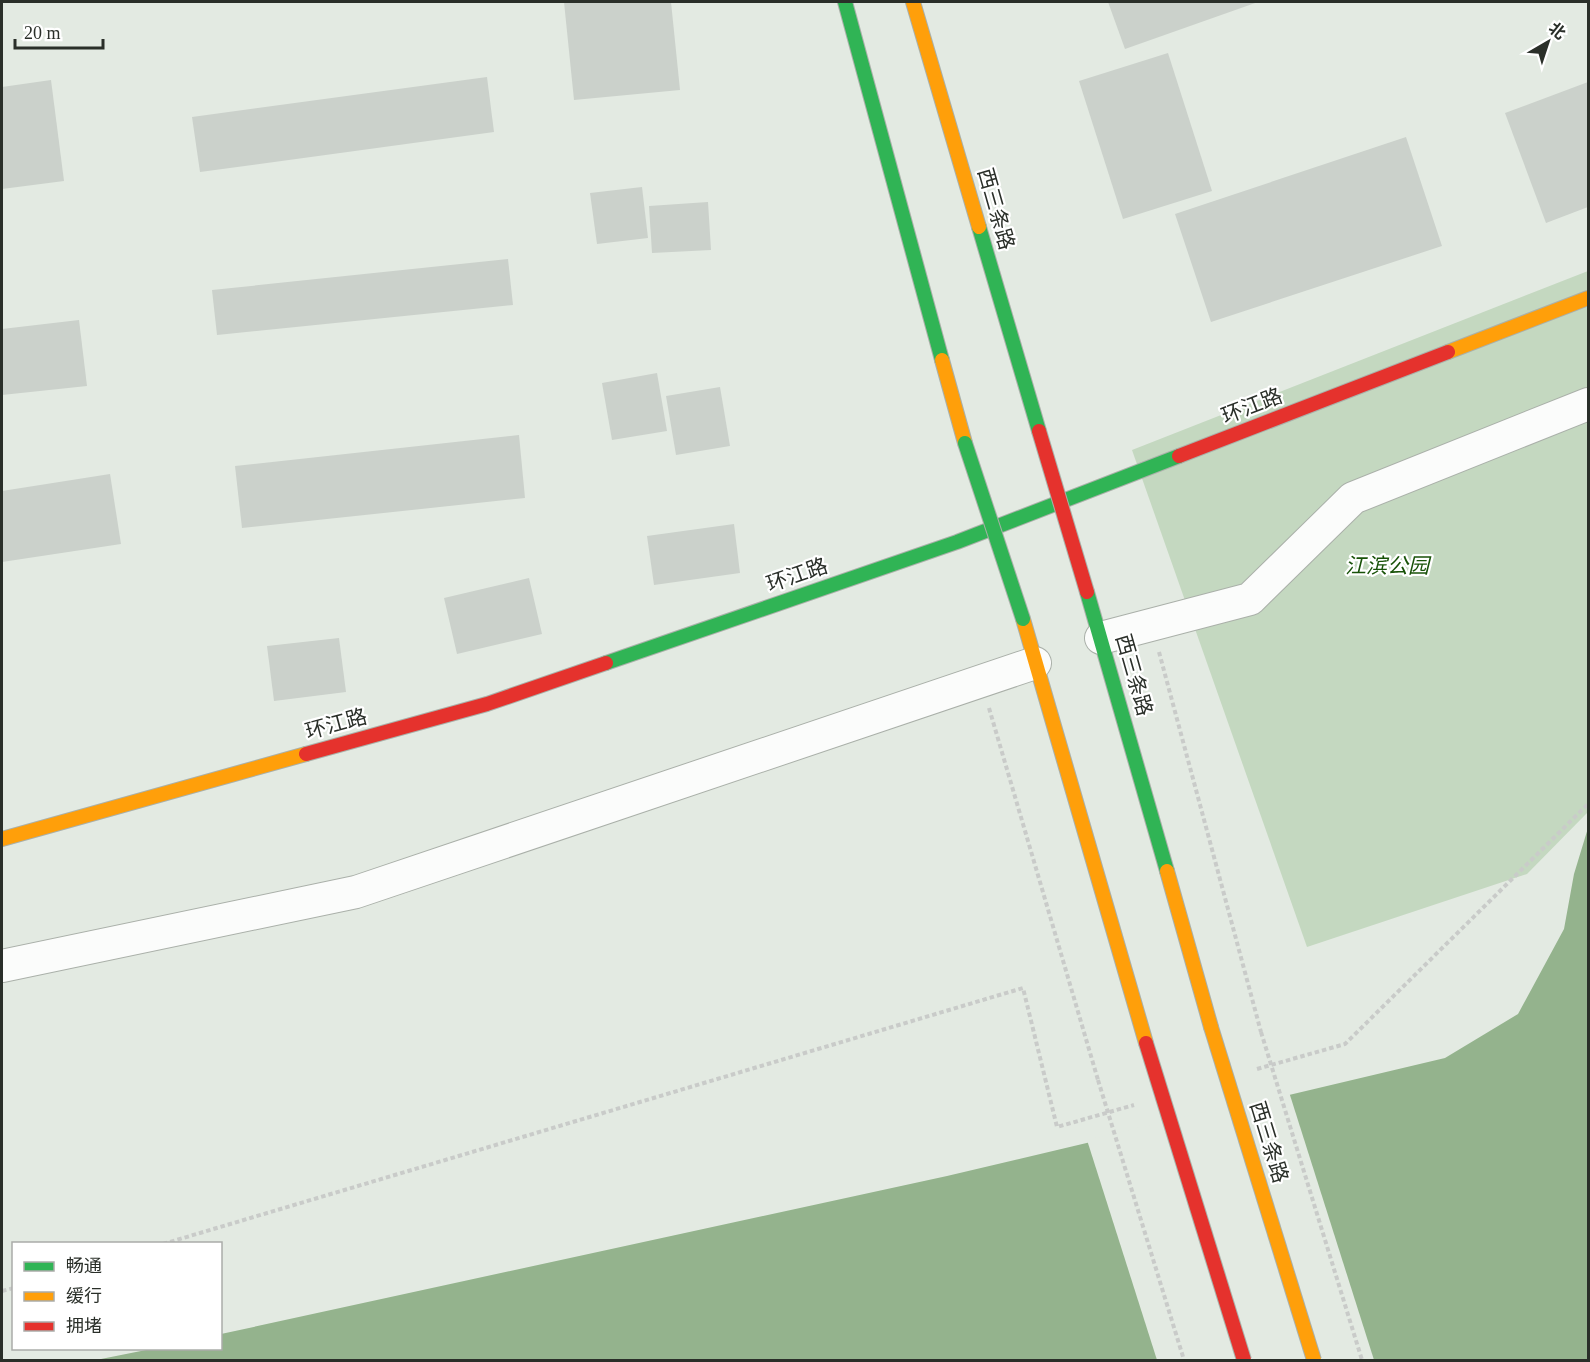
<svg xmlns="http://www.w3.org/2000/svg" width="1590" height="1362" viewBox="0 0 1590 1362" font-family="'Times New Roman','Noto Sans SC',serif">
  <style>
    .green { fill: #c4d8c0 }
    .water { fill: #94b38d }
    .pier { fill: #e3eae2 }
    .building { fill: #cbd1cb }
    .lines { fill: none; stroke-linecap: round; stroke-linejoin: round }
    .street-casing { stroke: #aab0a9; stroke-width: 34 }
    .fast-casing { stroke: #aab0a9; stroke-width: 16 }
    .slow-casing { stroke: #aab0a9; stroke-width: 16 }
    .jam-casing { stroke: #aab0a9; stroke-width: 16 }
    .path { stroke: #c9cbc9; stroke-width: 4; stroke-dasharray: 4.5 3; stroke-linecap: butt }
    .street { stroke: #fbfcfb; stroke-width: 32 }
    .fast { stroke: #30b455; stroke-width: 14 }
    .slow { stroke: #ff9f0a; stroke-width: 14 }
    .jam { stroke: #e5322d; stroke-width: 14 }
    .fast-bridge-casing { stroke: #aab0a9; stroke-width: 16; stroke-linecap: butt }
    .slow-bridge-casing { stroke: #aab0a9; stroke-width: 16; stroke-linecap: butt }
    .jam-bridge-casing { stroke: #aab0a9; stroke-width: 16; stroke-linecap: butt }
    .path-bridge { stroke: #c9cbc9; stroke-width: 4; stroke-dasharray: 4.5 3; stroke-linecap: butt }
    .fast-bridge { stroke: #30b455; stroke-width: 14 }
    .slow-bridge { stroke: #ff9f0a; stroke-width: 14 }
    .jam-bridge { stroke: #e5322d; stroke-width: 14 }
    .labels { text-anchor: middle; stroke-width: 4.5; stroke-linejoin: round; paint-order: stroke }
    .street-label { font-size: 21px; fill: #2a2f29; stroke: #fff }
    .park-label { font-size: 21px; font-style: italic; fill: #185208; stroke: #fff }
  </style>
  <rect width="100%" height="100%" fill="#e3eae2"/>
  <path class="green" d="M 1588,271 L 1588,812 L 1527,874 L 1307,947 L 1132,450 Z"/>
  <path class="water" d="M 1588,828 L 1588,1360 L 96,1360 L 151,1349 L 220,1348 L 221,1334 L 947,1176 L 1445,1058 L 1518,1014 L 1564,929 L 1574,874 Z"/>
  <path class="pier" d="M 1289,1092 L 1374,1360 L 1157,1360 L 1087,1140 Z"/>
  <g class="building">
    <path d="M 564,2 L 671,2 L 680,90 L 574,100 Z"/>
    <path d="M 1108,2 L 1258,2 L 1125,49 Z"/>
    <path d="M 1168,53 L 1212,191 L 1123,219 L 1079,81 Z"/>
    <path d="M 487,77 L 494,132 L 200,172 L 192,117 Z"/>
    <path d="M 51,80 L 64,181 L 2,189 L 2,87 Z"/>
    <path d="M 1588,82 L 1588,207 L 1546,223 L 1505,113 Z"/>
    <path d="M 1406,137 L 1442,246 L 1211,322 L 1175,214 Z"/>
    <path d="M 642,187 L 648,238 L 597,244 L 590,193 Z"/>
    <path d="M 708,202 L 711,250 L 652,253 L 649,206 Z"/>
    <path d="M 508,259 L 513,305 L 217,335 L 212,290 Z"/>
    <path d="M 79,320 L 87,386 L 2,395 L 2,329 Z"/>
    <path d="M 657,373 L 667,431 L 612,440 L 602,383 Z"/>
    <path d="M 720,387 L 730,446 L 676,455 L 666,396 Z"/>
    <path d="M 519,435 L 525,498 L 242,528 L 235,466 Z"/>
    <path d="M 110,474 L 121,544 L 2,562 L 2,491 Z"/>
    <path d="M 734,524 L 740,573 L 654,585 L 647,536 Z"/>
    <path d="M 529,578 L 542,634 L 457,654 L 444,598 Z"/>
    <path d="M 339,638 L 346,692 L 274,701 L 267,646 Z"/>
  </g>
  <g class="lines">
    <g class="street-casing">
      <g id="street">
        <path d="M 1101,638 L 1250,599 L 1353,498 L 1588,404"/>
        <path d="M 2,966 L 356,892 L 1035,663"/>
      </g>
    </g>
    <g class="fast-casing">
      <g id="fast">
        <path d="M 845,2 L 942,360"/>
        <path d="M 979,227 L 1039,431"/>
        <path d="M 1087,592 L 1167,871"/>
        <path d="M 606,663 L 957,542 L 1179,456"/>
      </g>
    </g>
    <g class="slow-casing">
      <g id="slow">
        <path d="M 913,2 L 979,227"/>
        <path d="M 1448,352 L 1588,298"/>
        <path d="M 942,360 L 965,443"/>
        <path d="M 1023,619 L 1146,1043"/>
        <path d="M 2,839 L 306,754"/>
        <path d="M 1167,871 L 1211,1027"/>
      </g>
    </g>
    <g class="jam-casing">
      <g id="jam">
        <path d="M 1179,456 L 1448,352"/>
        <path d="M 306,754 L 487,704 L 606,663"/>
      </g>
    </g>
    <g class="path">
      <path d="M 1159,652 L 1261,1032"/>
      <path d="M 989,708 L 1098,1080"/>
      <path d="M 1257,1069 L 1345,1044 L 1588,804"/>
      <path d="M 163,1244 L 1023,988 L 1057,1127 L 1134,1105"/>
      <path d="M 2,1291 L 14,1288"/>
    </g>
    <use href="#street" class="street"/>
    <use href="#fast" class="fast"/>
    <use href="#slow" class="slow"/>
    <use href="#jam" class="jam"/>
    <g class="fast-bridge-casing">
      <path id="fast-bridge" d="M 965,443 L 1023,619"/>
    </g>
    <g class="slow-bridge-casing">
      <path id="slow-bridge" d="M 1211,1027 L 1314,1360"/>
    </g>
    <g class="jam-bridge-casing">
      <g id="jam-bridge">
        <path d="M 1039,431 L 1087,592"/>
        <path d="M 1146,1043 L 1244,1360"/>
      </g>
    </g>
    <g class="path-bridge">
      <path d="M 1261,1032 L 1362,1360"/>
      <path d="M 1098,1080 L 1184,1360"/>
    </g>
    <use href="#fast-bridge" class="fast-bridge"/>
    <use href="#slow-bridge" class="slow-bridge"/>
    <use href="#jam-bridge" class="jam-bridge"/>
  </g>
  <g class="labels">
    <g class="street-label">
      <text transform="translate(996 209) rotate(74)" y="7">西三条路</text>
      <text transform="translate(1252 406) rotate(-21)" y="7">环江路</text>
      <text transform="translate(797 575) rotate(-19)" y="7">环江路</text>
      <text transform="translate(1134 675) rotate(74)" y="7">西三条路</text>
      <text transform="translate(336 724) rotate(-15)" y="7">环江路</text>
      <text transform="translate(1269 1142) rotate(73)" y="7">西三条路</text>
    </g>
    <g class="park-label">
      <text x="1387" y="573">江滨公园</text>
    </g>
  </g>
  <rect width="1590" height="1362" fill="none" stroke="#2a2f29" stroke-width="6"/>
  <rect x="12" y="1242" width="210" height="108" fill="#ffffff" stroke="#aaaca9" stroke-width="1.5"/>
  <rect x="24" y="1262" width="30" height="9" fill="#30b455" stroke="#aaaca9" stroke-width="1.5"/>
  <text x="66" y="1272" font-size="18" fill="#2a2f29">畅通</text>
  <rect x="24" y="1292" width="30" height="9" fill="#ff9f0a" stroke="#aaaca9" stroke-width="1.5"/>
  <text x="66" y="1302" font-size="18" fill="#2a2f29">缓行</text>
  <rect x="24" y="1322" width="30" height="9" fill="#e5322d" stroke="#aaaca9" stroke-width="1.5"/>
  <text x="66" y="1332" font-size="18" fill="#2a2f29">拥堵</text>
  <g transform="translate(1548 42) rotate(39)" stroke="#ffffff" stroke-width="4.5" paint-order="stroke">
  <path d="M0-4.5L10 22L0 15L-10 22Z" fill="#2a2f29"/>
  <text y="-9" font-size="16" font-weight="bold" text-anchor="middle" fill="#2a2f29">北</text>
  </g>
  <path d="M15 39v9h88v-9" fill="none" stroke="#2a2f29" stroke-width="3"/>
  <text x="24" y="39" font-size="18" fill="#2a2f29" stroke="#ffffff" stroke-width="4.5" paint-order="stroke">20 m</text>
</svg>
